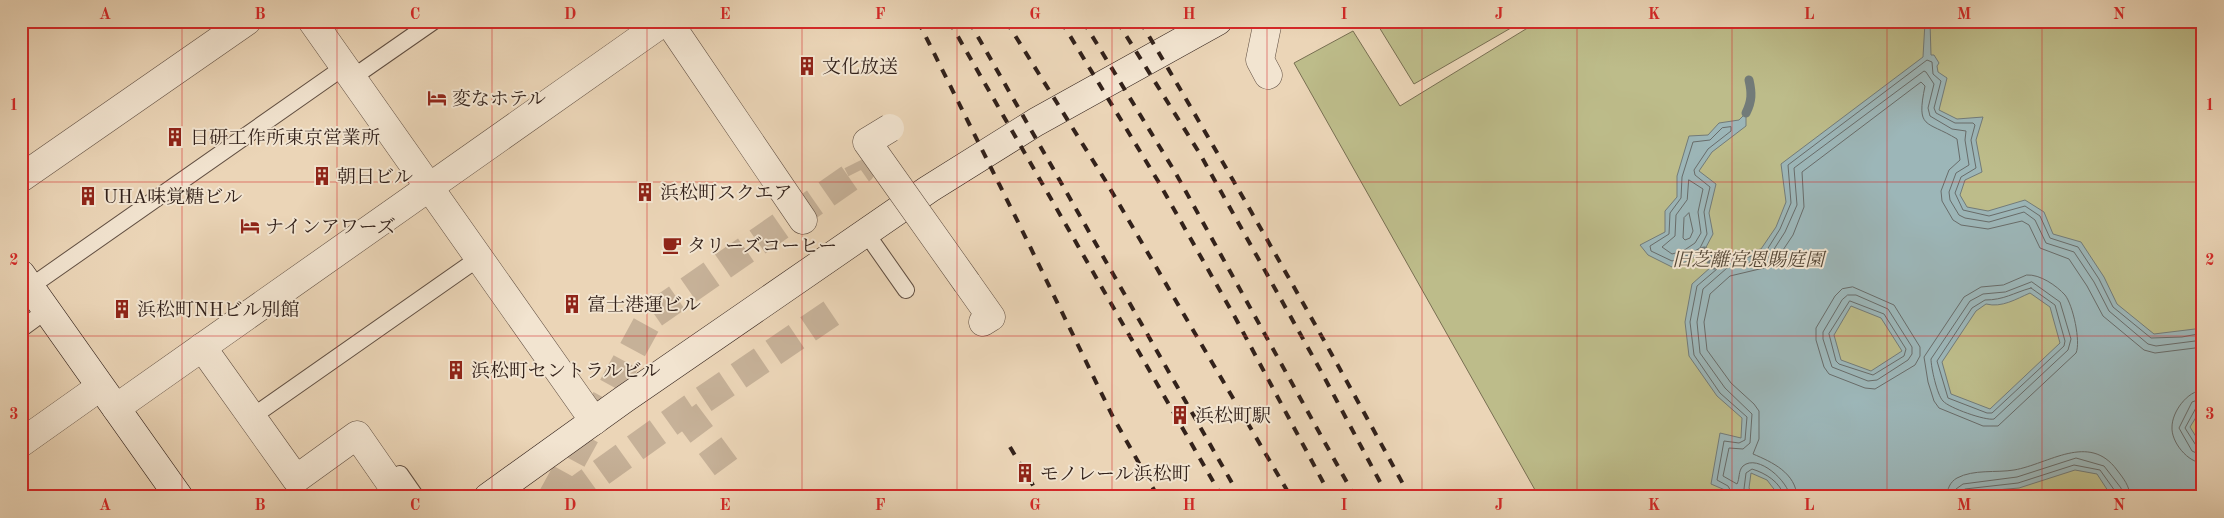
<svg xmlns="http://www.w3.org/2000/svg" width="2224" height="518" viewBox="0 0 2224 518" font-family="'Old Standard TT','Noto Serif JP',serif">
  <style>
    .green { fill: #bdbc8a; stroke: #786f52 }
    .water { fill: #9cb6b8; stroke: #727b79; fill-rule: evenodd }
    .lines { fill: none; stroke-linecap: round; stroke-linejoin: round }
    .shore { stroke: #686c6a; stroke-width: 1 }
    .stream { stroke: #727b79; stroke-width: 9 }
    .street-tunnel { stroke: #c6b198; stroke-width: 28; stroke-dasharray: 28 14; stroke-linecap: butt }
    .lane-casing { stroke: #614f42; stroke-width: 18 }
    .street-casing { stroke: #614f42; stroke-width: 29 }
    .secondary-casing { stroke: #33221b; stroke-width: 29 }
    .lane { stroke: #f2e4d0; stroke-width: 16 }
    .street { stroke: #f2e4d0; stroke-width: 28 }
    .secondary { stroke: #f2e4d0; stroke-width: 28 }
    .rail { stroke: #33221b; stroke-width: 4; stroke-dasharray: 9 9; stroke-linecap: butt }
    .street-bridge-casing { stroke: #614f42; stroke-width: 29; stroke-linecap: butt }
    .street-bridge { stroke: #f2e4d0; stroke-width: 28 }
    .grid { fill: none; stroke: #d62828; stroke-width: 1; stroke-opacity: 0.55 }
    .labels { text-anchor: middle; stroke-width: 4; stroke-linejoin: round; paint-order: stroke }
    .poi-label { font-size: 19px; fill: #33221b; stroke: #f2e4d0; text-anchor: start }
    .park-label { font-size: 19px; font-style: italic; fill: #564837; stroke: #f2e4d0 }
    .neatline { fill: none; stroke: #d62828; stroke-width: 2 }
    .grid-label { font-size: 16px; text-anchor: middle; font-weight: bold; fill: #d62828 }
  </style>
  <rect width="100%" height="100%" fill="#ebd5b7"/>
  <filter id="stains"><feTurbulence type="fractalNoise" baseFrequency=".004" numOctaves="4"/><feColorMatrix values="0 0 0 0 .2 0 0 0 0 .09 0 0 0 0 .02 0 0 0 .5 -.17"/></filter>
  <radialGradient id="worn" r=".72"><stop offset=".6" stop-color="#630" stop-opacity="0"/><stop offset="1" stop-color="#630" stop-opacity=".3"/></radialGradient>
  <g class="green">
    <path d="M 1389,21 L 1523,21 L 1414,84 L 1379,27 Z"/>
    <path d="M 1539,21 L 2203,21 L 2203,497 L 1539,497 L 1294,63 L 1353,31 L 1400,106 Z"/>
  </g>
  <g class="water">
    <path d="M 1925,22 L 1930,22 L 1931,55 L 1934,55 L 1939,63 L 1937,66 L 1938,72 L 1947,78 L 1939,110 L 1957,119 L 1983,117 L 1976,140 L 1982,172 L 1965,180 L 1960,195 L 1967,207 L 1988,211 L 2025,200 L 2044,212 L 2053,234 L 2081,242 L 2104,277 L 2117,304 L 2154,334 L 2203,328 L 2203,406 L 2190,427 L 2203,448 L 2203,497 L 2112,497 L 2097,474 L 2075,470 L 2019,488 L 1973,492 L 1957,497 L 1780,497 L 1767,480 L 1751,473 L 1749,488 L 1754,497 L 1731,497 L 1725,490 L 1711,484 L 1720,433 L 1741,438 L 1742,418 L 1717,396 L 1689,356 L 1685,322 L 1692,284 L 1721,258 L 1761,249 L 1776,227 L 1786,202 L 1781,164 L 1923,57 ZM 2030,293 L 2050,307 L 2060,343 L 1990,409 L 1951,394 L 1942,362 L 1976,311 L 1986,304 C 2002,308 2016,299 2030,293 ZM 1851,306 L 1881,318 L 1902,351 L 1871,371 L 1841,360 L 1834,335 Z"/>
    <path d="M 1746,113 L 1746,126 L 1712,152 L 1699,171 L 1716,184 L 1709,213 L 1713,234 L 1704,251 L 1688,261 L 1672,267 L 1648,255 L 1640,245 L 1665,232 L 1665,211 L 1677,197 L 1677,176 L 1689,136 L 1708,135 L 1719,123 L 1739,120 Z"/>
  </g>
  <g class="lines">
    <g class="shore">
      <path d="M 1731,127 L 1731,131 L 1708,149 L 1694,170 L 1695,175 L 1710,187 L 1704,212 L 1707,234 L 1700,248 L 1686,256 L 1672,261 L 1651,251 L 1650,246 L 1669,234 L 1670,213 L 1681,198 L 1682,177 L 1693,142 L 1710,140 L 1722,128 Z"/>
      <path d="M 1689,180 L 1703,189 L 1698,212 L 1701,233 L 1695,243 L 1683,251 L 1672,254 L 1662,247 L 1675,236 L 1676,215 L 1687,200 Z"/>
      <path d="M 1689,213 L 1693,231 L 1690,238 L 1685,240 L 1683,238 L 1684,218 Z"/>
      <path d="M 2027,275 C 2040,274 2057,286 2065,295 C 2073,305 2081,342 2076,353 L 1998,426 L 1983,426 L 1939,408 L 1934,401 L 1928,382 L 1924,357 L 1964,297 L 1981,287 L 2003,285 Z"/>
      <path d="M 2032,282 L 2060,302 L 2071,339 L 2068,350 L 1994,419 C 1986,421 1949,408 1943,401 C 1937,395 1931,367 1931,359 L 1970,301 L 1983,294 L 2005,292 Z"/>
      <path d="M 1853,287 L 1894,305 L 1920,347 L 1920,356 L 1915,365 L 1875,389 L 1865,388 L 1829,374 L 1824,367 L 1816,340 L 1816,328 L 1835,296 L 1842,289 Z"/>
      <path d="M 2031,288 L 2055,305 L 2065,341 L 2064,346 L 1992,413 L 1987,413 L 1948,398 L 1937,361 L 1972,308 L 1985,300 C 2004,300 2013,293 2031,288 Z"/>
      <path d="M 1848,295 L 1856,295 L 1888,309 L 1912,347 L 1912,354 L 1908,360 L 1877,380 L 1868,381 L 1832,367 L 1823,339 L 1823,332 L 1842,300 Z"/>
      <path d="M 1850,301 L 1884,314 L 1906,349 L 1904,356 L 1873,375 L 1839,364 L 1836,361 L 1829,334 Z"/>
      <path d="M 2203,390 C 2187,391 2172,412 2172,427 C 2171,442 2188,463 2203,463"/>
      <path d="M 2203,398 L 2192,402 L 2179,428 L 2192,451 L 2203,456"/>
      <path d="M 2203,404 L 2197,406 L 2185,428 L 2197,447 L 2203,449"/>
      <path d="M 1734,497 L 1728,486 L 1717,480 L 1724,441 L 1739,443 L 1745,440 L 1747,417 L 1720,393 L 1694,355 L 1690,322 L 1697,286 L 1724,263 L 1765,253 L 1780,229 L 1791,203 L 1788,165 L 1927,60 L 1932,62 L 1933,74 L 1941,81 L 1934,108 L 1936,113 L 1955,123 L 1973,123 L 1975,125 L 1971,140 L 1976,168 L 1961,177 L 1955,193 L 1963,210 L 1989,216 L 2025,206 L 2040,216 L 2050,238 L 2078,247 L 2099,279 L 2113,307 L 2151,338 L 2182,337 L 2203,333"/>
      <path d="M 1748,497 L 1744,489 L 1746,473 L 1752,469 C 1765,473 1781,482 1784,497"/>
      <path d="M 1790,497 C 1789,482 1758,453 1743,466 C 1738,471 1740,478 1737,484 L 1723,476 L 1729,448 L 1743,449 L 1750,443 L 1752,414 L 1725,388 L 1700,353 L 1697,322 L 1703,289 L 1727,268 L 1769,257 L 1785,232 L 1797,205 L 1794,168 L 1924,71 L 1926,72 L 1934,84 L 1928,108 L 1930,116 L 1952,129 L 1966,131 L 1965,140 L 1969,165 L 1956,173 L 1949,192 L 1950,200 L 1959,215 L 1965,218 L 1989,222 L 2024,212 L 2035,220 L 2046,243 L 2074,252 L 2094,282 L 2109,311 L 2148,344 L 2156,346 L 2203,340"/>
      <path d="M 1797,497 C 1796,473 1772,462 1753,454 L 1759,439 L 1759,411 L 1754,404 L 1731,383 L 1707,350 L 1704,322 L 1710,294 L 1730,276 L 1768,267 L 1777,259 L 1793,235 L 1804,207 L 1802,172 L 1921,82 L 1925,86 C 1916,130 1926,120 1957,139 L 1960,160 L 1949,170 L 1941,191 L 1942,201 L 1953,220 L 1961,225 L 1988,229 L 2022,221 L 2029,225 L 2040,248 L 2069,259 L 2087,286 L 2103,316 L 2144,350 L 2155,353 L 2203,347"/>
      <path d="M 1947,497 C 1947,489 1950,482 1957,478 C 1974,469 1996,473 2014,470 C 2049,464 2089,432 2117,470 C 2123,478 2130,486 2130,497"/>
      <path d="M 1954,497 L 1956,489 L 1963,484 L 2017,477 L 2076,458 L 2104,466 L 2121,488 L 2123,497"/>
      <path d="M 1960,497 L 1961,492 L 1965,489 L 2018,483 L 2074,465 L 2100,470 L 2115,491 L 2116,497"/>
    </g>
    <g class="stream">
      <path d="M 1746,113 C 1752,101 1752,93 1749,80"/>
      <path d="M 1704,251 L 1714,265"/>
    </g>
    <g class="street-tunnel">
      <path d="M 685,412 L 726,467"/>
      <path d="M 552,497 L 651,316 L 861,170 L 857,162"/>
      <path d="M 567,497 L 685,412 L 833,312"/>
    </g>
    <g class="lane-casing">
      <g id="lane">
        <path d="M 352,78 L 434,21"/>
        <path d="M 866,233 L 906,290"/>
        <path d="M 30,287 L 344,67"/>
        <path d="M 21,329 L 47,310"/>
        <path d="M 252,417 L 479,258"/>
        <path d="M 400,474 L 416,497"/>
      </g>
    </g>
    <g class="street-casing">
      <g id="street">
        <path d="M 312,21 L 594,421"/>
        <path d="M 668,21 L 803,220"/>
        <path d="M 1268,21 L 1260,60 L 1268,75"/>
        <path d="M 21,178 L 247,21"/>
        <path d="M 967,283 L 991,317 L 983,322"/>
        <path d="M 202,347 L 296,479 L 357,435 L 400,497"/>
        <path d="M 116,408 L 665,21"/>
        <path d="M 21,443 L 100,387"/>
      </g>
    </g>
    <g class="secondary-casing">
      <g id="secondary">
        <path d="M 21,274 L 179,497"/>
        <path d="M 488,497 L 623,400 L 929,189 L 1036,122 L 1218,21"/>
      </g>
    </g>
    <use href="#lane" class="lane"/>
    <use href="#street" class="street"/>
    <use href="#secondary" class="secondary"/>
    <g class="rail">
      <path d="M 918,21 L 1019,224 L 1113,417 L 1158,497"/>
      <path d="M 949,21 L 1222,497"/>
      <path d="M 969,21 L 1240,497"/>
      <path d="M 1006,21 L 1105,180 L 1291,497"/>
      <path d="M 1061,21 L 1158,181 L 1236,319 L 1331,497"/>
      <path d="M 1083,21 L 1175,172 L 1355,497"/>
      <path d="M 1117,21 L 1200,154 L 1322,373 L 1388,497"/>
      <path d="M 1140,21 C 1233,178 1323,336 1410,497"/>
      <path d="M 1010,447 L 1040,497"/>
    </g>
    <g class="street-bridge-casing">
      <path id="street-bridge" d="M 890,128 L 867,142 L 967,283"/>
    </g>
    <use href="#street-bridge" class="street-bridge"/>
  </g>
  <path class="grid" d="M 182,21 L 182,497M 337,21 L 337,497M 492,21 L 492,497M 647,21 L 647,497M 802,21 L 802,497M 957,21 L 957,497M 1112,21 L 1112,497M 1267,21 L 1267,497M 1422,21 L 1422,497M 1577,21 L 1577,497M 1732,21 L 1732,497M 1887,21 L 1887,497M 2042,21 L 2042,497M 21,182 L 2203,182M 21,336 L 2203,336"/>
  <defs>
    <g id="building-bare" transform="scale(1.5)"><path d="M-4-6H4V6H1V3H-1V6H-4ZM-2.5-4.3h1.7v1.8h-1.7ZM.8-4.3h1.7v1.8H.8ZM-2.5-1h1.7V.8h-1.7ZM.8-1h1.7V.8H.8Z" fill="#8f2418" stroke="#f2e4d0" stroke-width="2.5" paint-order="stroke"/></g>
    <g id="hotel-bare" transform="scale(1.5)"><path d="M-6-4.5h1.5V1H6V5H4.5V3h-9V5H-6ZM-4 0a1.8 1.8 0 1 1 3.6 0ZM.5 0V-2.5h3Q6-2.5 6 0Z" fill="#8f2418" stroke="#f2e4d0" stroke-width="2.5" paint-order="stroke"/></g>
    <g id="cafe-bare" transform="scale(1.5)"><path d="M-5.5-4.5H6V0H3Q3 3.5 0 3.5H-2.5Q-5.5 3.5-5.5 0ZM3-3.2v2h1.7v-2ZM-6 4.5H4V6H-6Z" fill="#8f2418" stroke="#f2e4d0" stroke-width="2.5" paint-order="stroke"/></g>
  </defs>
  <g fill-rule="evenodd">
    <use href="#building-bare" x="807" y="66"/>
    <use href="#hotel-bare" x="437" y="98"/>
    <use href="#building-bare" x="175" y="137"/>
    <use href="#building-bare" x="322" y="176"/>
    <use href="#building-bare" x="645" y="192"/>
    <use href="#building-bare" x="88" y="196"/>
    <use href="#hotel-bare" x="250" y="226"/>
    <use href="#cafe-bare" x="672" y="245"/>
    <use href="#building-bare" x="572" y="304"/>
    <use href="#building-bare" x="122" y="309"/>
    <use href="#building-bare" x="456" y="370"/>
    <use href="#building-bare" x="1180" y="415"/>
    <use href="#building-bare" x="1025" y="473"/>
  </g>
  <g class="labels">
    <g class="poi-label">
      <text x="822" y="73">文化放送</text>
      <text x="452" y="105">変なホテル</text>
      <text x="190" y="144">日研工作所東京営業所</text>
      <text x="337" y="183">朝日ビル</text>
      <text x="660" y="199">浜松町スクエア</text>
      <text x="103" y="203">UHA味覚糖ビル</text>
      <text x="265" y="233">ナインアワーズ</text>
      <text x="687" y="252">タリーズコーヒー</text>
      <text x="587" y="311">富士港運ビル</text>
      <text x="137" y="316">浜松町NHビル別館</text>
      <text x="471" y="377">浜松町セントラルビル</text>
      <text x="1195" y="422">浜松町駅</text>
      <text x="1040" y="480">モノレール浜松町</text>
    </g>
    <g class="park-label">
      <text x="1748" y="266">旧芝離宮恩賜庭園</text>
    </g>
  </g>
  <rect width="2224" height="518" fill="none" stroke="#ebd5b7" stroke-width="55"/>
  <rect x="28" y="28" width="2168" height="462" class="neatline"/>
  <g class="grid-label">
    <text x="105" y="19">A</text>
    <text x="260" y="19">B</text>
    <text x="415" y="19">C</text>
    <text x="570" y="19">D</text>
    <text x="725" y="19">E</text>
    <text x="880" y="19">F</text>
    <text x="1035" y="19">G</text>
    <text x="1189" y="19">H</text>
    <text x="1344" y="19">I</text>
    <text x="1499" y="19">J</text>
    <text x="1654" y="19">K</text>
    <text x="1809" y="19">L</text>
    <text x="1964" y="19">M</text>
    <text x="2119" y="19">N</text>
    <text x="14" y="110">1</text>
    <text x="2210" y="110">1</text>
    <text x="14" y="265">2</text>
    <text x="2210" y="265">2</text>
    <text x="14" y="419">3</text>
    <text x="2210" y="419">3</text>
    <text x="105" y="510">A</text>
    <text x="260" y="510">B</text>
    <text x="415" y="510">C</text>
    <text x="570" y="510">D</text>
    <text x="725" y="510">E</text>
    <text x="880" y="510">F</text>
    <text x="1035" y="510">G</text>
    <text x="1189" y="510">H</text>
    <text x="1344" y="510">I</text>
    <text x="1499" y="510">J</text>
    <text x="1654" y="510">K</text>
    <text x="1809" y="510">L</text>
    <text x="1964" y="510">M</text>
    <text x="2119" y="510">N</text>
  </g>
  <rect width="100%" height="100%" filter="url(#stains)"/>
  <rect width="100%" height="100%" fill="url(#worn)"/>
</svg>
